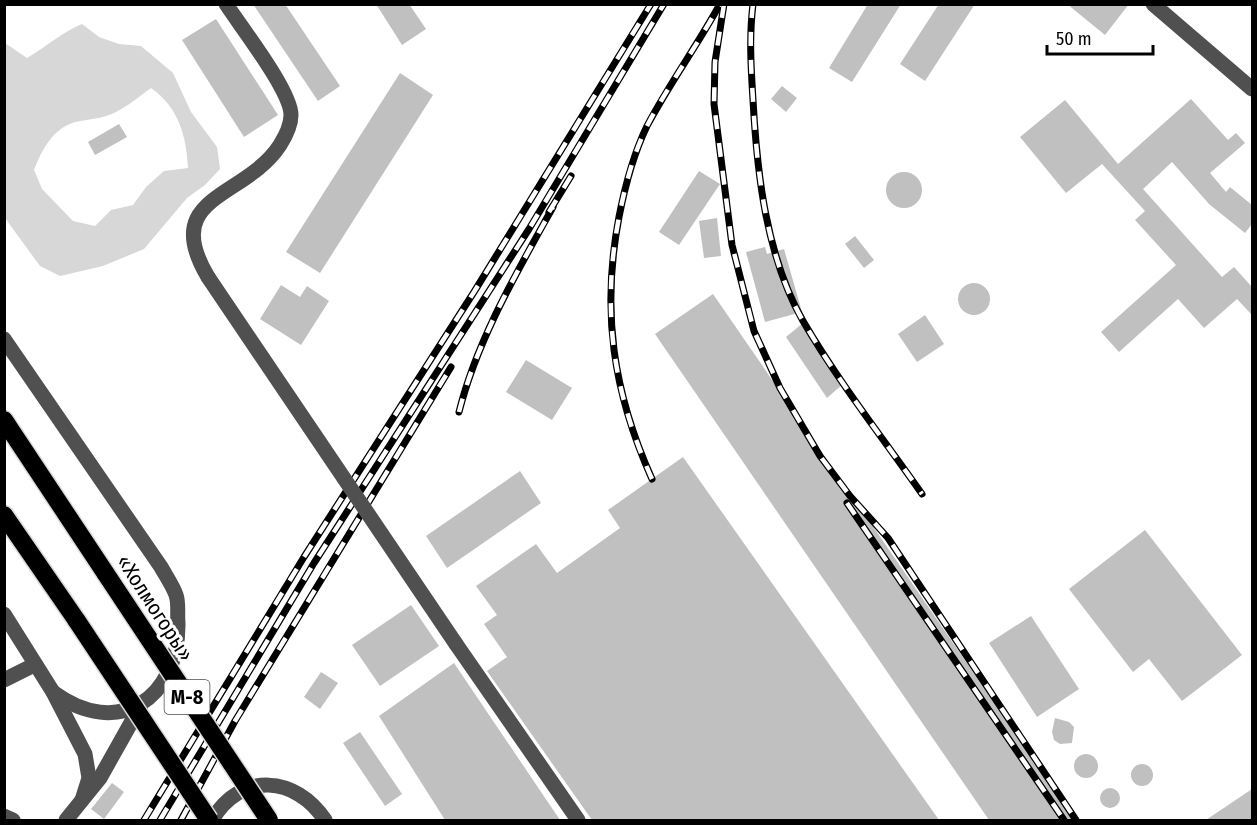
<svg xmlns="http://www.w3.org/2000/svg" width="1257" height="825" viewBox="0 0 1257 825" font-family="'Fira Sans Condensed',sans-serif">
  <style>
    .green { fill: #d7d7d7; fill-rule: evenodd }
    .building { fill: #c0c0c0 }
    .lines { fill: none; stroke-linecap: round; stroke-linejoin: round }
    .highway-casing { stroke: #dbdbdb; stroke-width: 21 }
    .minor { stroke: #505050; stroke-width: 15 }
    .highway { stroke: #000; stroke-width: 18 }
    .rail-casing { stroke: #000; stroke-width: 7 }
    .rail { stroke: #fff; stroke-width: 4.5; stroke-dasharray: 14; stroke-linecap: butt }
    .highway-bridge-casing { stroke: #dbdbdb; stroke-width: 21; stroke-linecap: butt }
    .minor-bridge { stroke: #505050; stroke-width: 15 }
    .highway-bridge { stroke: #000; stroke-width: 18 }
    .labels { text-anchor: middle; stroke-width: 6; stroke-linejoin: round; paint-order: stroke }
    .shield { fill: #fff; stroke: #4c4c4c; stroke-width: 1.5 }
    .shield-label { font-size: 20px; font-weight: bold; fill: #000 }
    .street-label { font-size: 21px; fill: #000; stroke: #fff }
  </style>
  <rect width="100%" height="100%" fill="#fff"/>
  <path class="green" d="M 82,24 L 99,37 L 119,44 L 141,46 L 173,73 L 191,112 L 217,147 L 220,169 L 205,185 L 187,198 L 144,249 L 103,266 L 60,276 L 40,266 L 5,218 L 5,43 L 27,58 C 46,47 61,33 82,24 ZM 151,88 C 179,108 186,135 188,168 L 164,171 L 146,187 L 133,205 L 111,210 L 95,226 L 73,221 L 42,189 L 34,170 C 42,150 52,129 75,122 C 89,119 103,119 116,112 C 128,106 140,96 151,88 Z"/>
  <g class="building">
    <path d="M 253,4 L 285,4 L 340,86 L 318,101 Z"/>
    <path d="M 376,4 L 409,4 L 426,29 L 402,45 Z"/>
    <path d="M 868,4 L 901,4 L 852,82 L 829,68 Z"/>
    <path d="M 939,4 L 975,4 L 925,81 L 900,64 Z"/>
    <path d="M 1067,4 L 1129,4 L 1105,35 Z"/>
    <path d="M 216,19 L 278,115 L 244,137 L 182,40 Z"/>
    <path d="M 400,73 L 433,95 L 320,273 L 286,252 Z"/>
    <path d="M 782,86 L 797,98 L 786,112 L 771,99 Z"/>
    <path d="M 1191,99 L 1228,140 L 1236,133 L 1245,143 L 1210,173 L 1226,192 L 1230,187 L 1252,205 L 1252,224 L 1245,233 L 1209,204 L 1172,162 L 1143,189 L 1222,277 L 1234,267 L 1252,287 L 1252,315 L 1237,299 L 1204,328 L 1178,299 L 1119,352 L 1101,332 L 1176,265 L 1135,220 L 1145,211 L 1102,164 L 1066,193 L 1020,137 L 1065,100 L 1118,164 Z"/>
    <path d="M 119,124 L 127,137 L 95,155 L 88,142 Z"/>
    <path d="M 699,171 L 720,184 L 679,245 L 659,232 Z"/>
    <circle cx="904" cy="190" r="18"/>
    <path d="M 717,218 L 721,256 L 704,258 L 699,221 Z"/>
    <path d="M 855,236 L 874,260 L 864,268 L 845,244 Z"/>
    <path d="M 765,247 L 767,254 L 784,249 L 802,312 L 765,322 L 746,252 Z"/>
    <circle cx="974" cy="299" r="16"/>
    <path d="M 281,285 L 300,297 L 307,286 L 329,301 L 301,345 L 260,319 Z"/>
    <path d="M 713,294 L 1075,820 L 989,820 L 655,334 Z"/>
    <path d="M 925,315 L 944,344 L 917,362 L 898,334 Z"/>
    <path d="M 803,323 L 845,382 L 827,398 L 786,337 Z"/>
    <path d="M 526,360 L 572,388 L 552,420 L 506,392 Z"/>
    <path d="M 683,457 L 939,820 L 592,820 L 487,671 L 507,657 L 484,624 L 497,615 L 476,586 L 536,544 L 557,573 L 620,528 L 608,510 Z"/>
    <path d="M 520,471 L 541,503 L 447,568 L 426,536 Z"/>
    <path d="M 1145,530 L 1242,655 L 1182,701 L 1149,659 L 1133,672 L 1069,589 Z"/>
    <path d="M 411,605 L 439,646 L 380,686 L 352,645 Z"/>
    <path d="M 1031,616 L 1079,689 L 1037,717 L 989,643 Z"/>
    <path d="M 454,663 L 560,820 L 445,820 L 379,716 Z"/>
    <path d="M 321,672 L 338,683 L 320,709 L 304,697 Z"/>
    <path d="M 1055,718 L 1069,722 L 1074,727 L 1072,743 L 1060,744 L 1054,740 L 1052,732 Z"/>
    <path d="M 360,732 L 402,794 L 385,806 L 343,743 Z"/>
    <circle cx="1086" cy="766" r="12"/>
    <circle cx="1142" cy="775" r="11"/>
    <path d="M 112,783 L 124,792 L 104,819 L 91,809 Z"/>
    <circle cx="1110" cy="798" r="10"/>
    <path d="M 1252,789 L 1252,820 L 1206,820 Z"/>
  </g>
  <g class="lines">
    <g class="highway-casing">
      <g id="highway">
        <path d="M 4,420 L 106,574"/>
        <path d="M 4,515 L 77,621"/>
      </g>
    </g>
    <g class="minor">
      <path d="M 1153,4 L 1252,89"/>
      <path d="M 208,277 C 159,195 245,199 280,145 C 285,137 291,125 291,115 C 291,91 241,27 226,4"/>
      <path d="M 4,339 L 161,567 C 166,576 173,586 176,595 C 179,603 177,614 178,623 C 179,699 118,740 53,692"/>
      <path d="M 4,614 L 53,692 L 85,754 L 89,778 L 82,800"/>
      <path d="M 456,644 L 578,820"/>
      <path d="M 4,680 L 34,665"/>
      <path d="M 4,816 L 13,820"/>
      <path d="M 66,820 L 100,778 L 141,705"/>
      <path d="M 212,820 C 241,771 296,776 325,820"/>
    </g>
    <use href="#highway" class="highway"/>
    <g class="rail-casing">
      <g id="rail">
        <path d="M 724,4 L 715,62 L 714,104 L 732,245 L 754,331 L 780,388 L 820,456 L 850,496 L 888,538 L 1076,820"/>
        <path d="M 753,4 C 749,37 751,68 753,100 C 757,173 766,256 803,321 C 838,381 882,437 922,494"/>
        <path d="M 549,212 L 571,176"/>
        <path d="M 459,412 C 477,340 517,272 553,207"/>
        <path d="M 652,479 C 613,392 601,311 619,217 C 625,186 633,155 647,126 C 669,84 697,46 720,4"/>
        <path d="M 847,503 L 1064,820"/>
        <path d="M 144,820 L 304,557 L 474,292 L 651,4"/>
        <path d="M 160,820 L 314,563 L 529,229 L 664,4"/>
        <path d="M 181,820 L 235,721 L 451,367"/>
      </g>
    </g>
    <use href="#rail" class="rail"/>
    <g class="highway-bridge-casing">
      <g id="highway-bridge">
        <path d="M 106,574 L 269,820"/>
        <path d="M 77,621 L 209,820"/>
      </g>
    </g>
    <path class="minor-bridge" d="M 208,277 L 456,644"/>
    <use href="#highway-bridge" class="highway-bridge"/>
  </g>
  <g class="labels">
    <rect class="shield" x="164.5" y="680" width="45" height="34" rx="4.5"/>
    <g class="shield-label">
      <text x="187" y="704">М-8</text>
    </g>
    <g class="street-label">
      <text transform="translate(155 608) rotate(57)" y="7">«Холмогоры»</text>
    </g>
  </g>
  <rect width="1257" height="825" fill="none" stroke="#000000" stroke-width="12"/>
  <path d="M1047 45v9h106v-9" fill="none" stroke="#000000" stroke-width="3"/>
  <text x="1056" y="45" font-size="18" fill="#000000" stroke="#ffffff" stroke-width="4.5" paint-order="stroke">50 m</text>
</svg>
